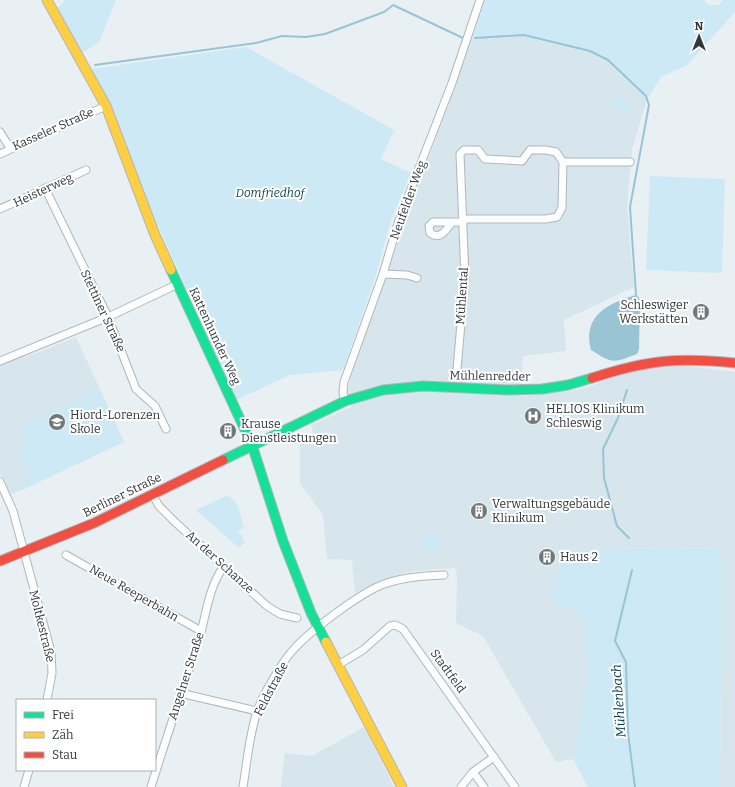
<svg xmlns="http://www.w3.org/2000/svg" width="735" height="787" viewBox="0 0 735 787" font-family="Bitter,serif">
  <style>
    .built { fill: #d6e6ec }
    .green { fill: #cde9f5 }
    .water { fill: #99c4d4 }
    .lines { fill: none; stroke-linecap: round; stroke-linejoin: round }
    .stream { stroke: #99c4d4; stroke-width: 2 }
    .street-casing { stroke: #b1b7b9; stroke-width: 9 }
    .fast-casing { stroke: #b1b7b9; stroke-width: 11 }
    .slow-casing { stroke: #b1b7b9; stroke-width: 11 }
    .jam-casing { stroke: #b1b7b9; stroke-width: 11 }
    .street { stroke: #fcfdfd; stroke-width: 7 }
    .fast { stroke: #16e098; stroke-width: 9 }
    .slow { stroke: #ffcf43; stroke-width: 9 }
    .jam { stroke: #f24e42; stroke-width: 9 }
    .labels { text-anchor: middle; stroke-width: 4; stroke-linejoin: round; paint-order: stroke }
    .street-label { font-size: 12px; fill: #313739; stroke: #fff }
    .park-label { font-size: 12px; font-style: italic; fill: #0a3f4f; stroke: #fff }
    .poi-label { font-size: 12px; fill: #313739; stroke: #fff; text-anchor: start }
    .water-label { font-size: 13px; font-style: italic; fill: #053c4c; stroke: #fff }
  </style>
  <rect width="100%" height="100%" fill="#e8f0f3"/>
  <g class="built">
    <path d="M 522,36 L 590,53 L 607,62 L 647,99 L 632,149 L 627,205 L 634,287 L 564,320 L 566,351 L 523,356 L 521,396 L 583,389 L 622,374 L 649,367 L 679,365 L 735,372 L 735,787 L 720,787 L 722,547 L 560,550 L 559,574 L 548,600 L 579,612 L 585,619 L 587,682 L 573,759 L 556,762 L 483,636 L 456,623 L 457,576 L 455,568 L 413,571 L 382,580 L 355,593 L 352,560 L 327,559 L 323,515 L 300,483 L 300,444 L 314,435 L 311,425 L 352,407 L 348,392 L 351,375 L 385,276 L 402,220 L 421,179 L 472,40 Z"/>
    <path d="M 76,337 L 124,442 L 10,495 L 0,473 L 0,364 L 40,352 Z"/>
    <path d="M 364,727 L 394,787 L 281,787 L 285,753 L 312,756 Z"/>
  </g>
  <g class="green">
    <path d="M 65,0 L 116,0 L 99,42 L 82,53 L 57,9 Z"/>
    <path d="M 485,0 L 704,0 L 708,5 L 719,5 L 723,0 L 735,0 L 735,12 L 687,65 L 661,77 L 647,99 L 607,62 L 590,53 L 523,36 L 472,40 Z"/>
    <path d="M 246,47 L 394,130 L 381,159 L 411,173 L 391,220 L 376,275 L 343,370 L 290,375 L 236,400 L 141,187 L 114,113 L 91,69 Z"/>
    <path d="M 616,94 L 632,108 L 625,116 L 609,103 Z"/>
    <path d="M 650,176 L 725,179 L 722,273 L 646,270 Z"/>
    <path d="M 99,390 L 124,442 L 22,490 L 18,483 L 30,477 L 16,446 L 26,441 L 20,427 Z"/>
    <path d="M 226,496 C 239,498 240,517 244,528 L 238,531 L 245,542 L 239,548 L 196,510 Z"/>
    <circle cx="432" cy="542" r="9"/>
    <path d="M 722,547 L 720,787 L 588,787 L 573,759 L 587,682 L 585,619 L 579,612 L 548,600 L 559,574 L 560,550 Z"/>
  </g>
  <path class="water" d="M 636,295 L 640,299 L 639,349 L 637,354 C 613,363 613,364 591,350 C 582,316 608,303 636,295 Z"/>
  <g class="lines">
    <g class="stream">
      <path d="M 475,38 L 524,35 L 590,51 L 608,60 L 646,96 L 649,105 L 630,207 L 636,295"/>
      <path d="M 95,65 L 256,43 L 282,36 L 306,37 L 325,34 L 384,12 L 393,5 L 463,38"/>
      <path d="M 627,390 L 618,418 L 603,449 L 604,478 L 617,526 L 629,538"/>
      <path d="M 632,570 L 615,641 L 626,662 L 628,733 L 635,787"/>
    </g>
    <g class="street-casing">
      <g id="street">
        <path d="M 0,132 L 10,148"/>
        <path d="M 0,154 L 106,106"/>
        <path d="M 563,162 L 630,162"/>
        <path d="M 45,188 L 108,317 L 136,389 L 155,406 L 166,429"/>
        <path d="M 0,209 L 86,170"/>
        <path d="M 452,222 C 447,229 440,241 430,233 L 429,226 L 433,222 L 463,222"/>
        <path d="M 383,274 L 407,275 L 417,278"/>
        <path d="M 0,361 L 108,317 L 178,284"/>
        <path d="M 457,369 L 465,278 L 460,154 L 464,150 L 478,150 L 485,159 L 522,161 L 530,150 L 546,150 L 556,152 L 563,162 L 562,208 L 557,217 L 546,219 L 463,219"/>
        <path d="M 345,401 L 343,393 L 344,382 L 383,274 L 399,220 L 452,83 L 480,0"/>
        <path d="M 0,482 L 13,511 L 51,652 L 52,673 L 47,700"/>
        <path d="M 152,494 L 159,506 L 175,522 L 267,606 L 280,614 L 297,618"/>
        <path d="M 66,555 L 201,631"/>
        <path d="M 338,665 L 363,650 L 390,626 L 395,625 L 403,629 L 515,787"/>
        <path d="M 180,693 L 257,711"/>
        <path d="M 473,772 L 484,787"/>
        <path d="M 24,787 L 29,770"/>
        <path d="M 151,787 C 167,735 185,684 201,632 C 207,609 210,585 224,566"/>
        <path d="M 243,787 C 247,762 249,736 257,712 C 262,696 282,662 293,650 C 311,630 360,593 384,584 C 404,577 423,576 444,575"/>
        <path d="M 461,787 L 473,772 L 494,757"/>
      </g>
    </g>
    <g class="fast-casing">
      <g id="fast">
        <path d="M 171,270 L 252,445 L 283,541 L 311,613 L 326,642"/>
        <path d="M 223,460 L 345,401 L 383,390 L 423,386 L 508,390 L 542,389 L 568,385 L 592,378"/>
      </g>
    </g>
    <g class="slow-casing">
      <g id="slow">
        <path d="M 47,0 L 106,106 L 155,235 L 171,270"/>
        <path d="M 326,642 L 402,787"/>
      </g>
    </g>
    <g class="jam-casing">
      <g id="jam">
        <path d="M 592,378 C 647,360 678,357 735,363"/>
        <path d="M 0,561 L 94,523 L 223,460"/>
      </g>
    </g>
    <use href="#street" class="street"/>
    <use href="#fast" class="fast"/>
    <use href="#slow" class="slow"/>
    <use href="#jam" class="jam"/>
  </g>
  <defs>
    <g id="building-disc" transform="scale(0.9)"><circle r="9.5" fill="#71787a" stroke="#fff"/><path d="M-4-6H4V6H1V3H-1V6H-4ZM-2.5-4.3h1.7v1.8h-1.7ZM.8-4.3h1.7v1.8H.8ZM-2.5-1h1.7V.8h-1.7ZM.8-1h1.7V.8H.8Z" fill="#fff"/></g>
    <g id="hospital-disc" transform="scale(0.9)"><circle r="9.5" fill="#71787a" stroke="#fff"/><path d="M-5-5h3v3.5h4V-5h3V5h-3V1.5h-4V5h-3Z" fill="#fff"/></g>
    <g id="school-disc" transform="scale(0.9)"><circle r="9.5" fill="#71787a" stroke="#fff"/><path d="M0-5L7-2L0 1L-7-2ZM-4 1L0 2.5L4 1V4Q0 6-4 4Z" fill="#fff"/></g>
  </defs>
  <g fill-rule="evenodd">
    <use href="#building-disc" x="701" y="312"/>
    <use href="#hospital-disc" x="533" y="416"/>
    <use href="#school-disc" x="57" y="422"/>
    <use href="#building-disc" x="228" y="431"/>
    <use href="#building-disc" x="479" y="511"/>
    <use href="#building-disc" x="547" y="557"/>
  </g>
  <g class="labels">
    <g class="street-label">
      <text transform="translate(53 129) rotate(-24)" y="4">Kasseler Straße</text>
      <text transform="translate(43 190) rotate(-25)" y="4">Heisterweg</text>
      <text transform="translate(408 200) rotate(-70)" y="4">Neufelder Weg</text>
      <text transform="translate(462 296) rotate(-86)" y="4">Mühlental</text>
      <text transform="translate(103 311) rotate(65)" y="4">Stettiner Straße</text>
      <text transform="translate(215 336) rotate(65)" y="4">Kattenhunder Weg</text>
      <text transform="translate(490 376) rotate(1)" y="4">Mühlenredder</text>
      <text transform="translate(122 495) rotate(-26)" y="4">Berliner Straße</text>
      <text transform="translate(220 562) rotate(42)" y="4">An der Schanze</text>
      <text transform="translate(134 593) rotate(30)" y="4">Neue Reeperbahn</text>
      <text transform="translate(42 626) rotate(76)" y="4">Moltkestraße</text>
      <text transform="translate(448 671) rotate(54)" y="4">Stadtfeld</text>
      <text transform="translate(186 676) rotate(-72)" y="4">Angelner Straße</text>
      <text transform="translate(271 689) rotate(-62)" y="4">Feldstraße</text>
    </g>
    <g class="park-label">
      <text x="270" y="197">Domfriedhof</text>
    </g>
    <g class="poi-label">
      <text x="688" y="309" text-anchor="end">Schleswiger<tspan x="688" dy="14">Werkstätten</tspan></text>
      <text x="546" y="413">HELIOS Klinikum<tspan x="546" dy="14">Schleswig</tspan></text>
      <text x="70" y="419">Hiord-Lorenzen<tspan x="70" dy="14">Skole</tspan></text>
      <text x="241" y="428">Krause<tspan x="241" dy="14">Dienstleistungen</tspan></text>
      <text x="492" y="508">Verwaltungsgebäude<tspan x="492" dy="14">Klinikum</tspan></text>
      <text x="560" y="561">Haus 2</text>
    </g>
    <g class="water-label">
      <text transform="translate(618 701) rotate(-94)" y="5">Mühlenbach</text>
    </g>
  </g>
  <rect x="16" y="699" width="140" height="72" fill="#ffffff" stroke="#adafb0"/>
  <rect x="24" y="712" width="20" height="6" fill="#16e098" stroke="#adafb0"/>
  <text x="52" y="719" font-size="12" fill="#313739">Frei</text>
  <rect x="24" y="732" width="20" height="6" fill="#ffcf43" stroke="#adafb0"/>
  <text x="52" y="739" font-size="12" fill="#313739">Zäh</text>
  <rect x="24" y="752" width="20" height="6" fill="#f24e42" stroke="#adafb0"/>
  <text x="52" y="759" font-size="12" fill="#313739">Stau</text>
  <g transform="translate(699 36)" stroke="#ffffff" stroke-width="3" paint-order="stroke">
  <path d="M0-3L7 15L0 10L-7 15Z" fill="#313739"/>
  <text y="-6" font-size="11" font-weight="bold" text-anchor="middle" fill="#313739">N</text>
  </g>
</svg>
